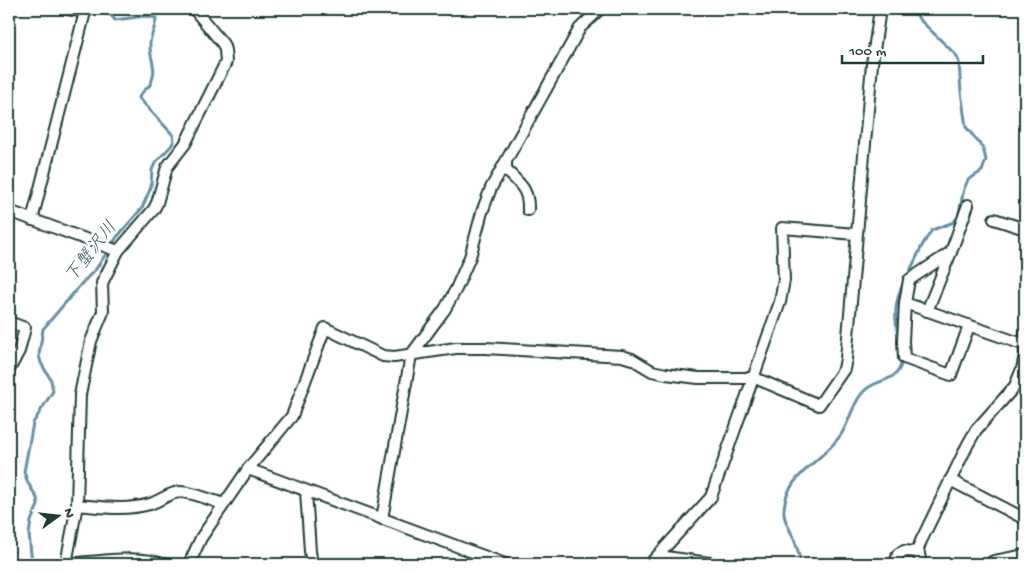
<svg xmlns="http://www.w3.org/2000/svg" width="1034" height="573" viewBox="0 0 1034 573" font-family="'Gochi Hand','Klee One',sans-serif">
  <style>
    .lines { fill: none; stroke-linecap: round; stroke-linejoin: round }
    .stream { stroke: #6590a5; stroke-width: 3 }
    .street-casing { stroke: #1f3d34; stroke-width: 14 }
    .primary-casing { stroke: #1f3d34; stroke-width: 20 }
    .street { stroke: #fff; stroke-width: 10 }
    .primary { stroke: #fff; stroke-width: 16 }
    .labels { text-anchor: middle; stroke-width: 5; stroke-linejoin: round; paint-order: stroke }
    .water-label { font-size: 18px; font-style: italic; fill: #3c6063; stroke: #fff }
  </style>
  <rect width="100%" height="100%" fill="#fff"/>
  <filter id="ink" filterUnits="userSpaceOnUse"><feTurbulence type="fractalNoise" baseFrequency=".02" numOctaves="2"/><feDisplacementMap in="SourceGraphic" scale="10" xChannelSelector="R" yChannelSelector="G"/><feConvolveMatrix kernelMatrix="1 2 1 2 8 2 1 2 1" color-interpolation-filters="sRGB"/></filter>
  <g filter="url(#ink)">
    <g class="lines">
      <g class="stream">
        <path d="M 907,277 L 923,244 L 932,230 L 954,222 L 958,217 L 964,189 L 968,180 L 982,171 L 986,160 L 983,148 L 966,127 L 961,92 L 959,62 L 956,55 L 919,19 L 914,9"/>
        <path d="M 899,339 C 894,318 894,302 904,282"/>
        <path d="M 32,564 L 29,534 L 31,521 L 38,505 L 37,498 L 28,483 L 24,472 L 33,423 L 53,391 L 51,380 L 41,363 L 39,355 L 43,329 L 83,282 L 96,269 L 117,237 L 142,208 L 151,187 L 152,170 L 155,163 L 171,146 L 174,141 L 173,135 L 139,98 C 141,91 148,89 151,83 C 158,67 149,58 150,44 C 150,35 156,28 156,18 L 145,16 L 115,20 L 105,9"/>
        <path d="M 801,564 C 799,557 798,549 795,542 C 792,532 785,524 784,514 C 782,475 825,461 842,433 C 851,418 854,397 869,387 C 883,378 899,381 902,360"/>
      </g>
      <g class="street-casing">
        <g id="street">
          <path d="M 68,9 L 85,12"/>
          <path d="M 506,162 L 506,170 C 519,183 529,189 528,210"/>
          <path d="M 968,205 L 951,252 L 909,280 L 905,303 L 1025,345"/>
          <path d="M 9,211 L 118,251 L 154,209 L 157,203 L 167,167 L 185,144 L 226,62 L 225,50 L 223,44 L 194,9"/>
          <path d="M 994,219 L 1025,229"/>
          <path d="M 32,220 L 85,12 L 89,9"/>
          <path d="M 905,303 L 903,341 L 904,358 L 951,375 L 969,326"/>
          <path d="M 927,311 L 951,252"/>
          <path d="M 9,322 L 25,328 L 19,351 L 9,370"/>
          <path d="M 248,469 L 505,564"/>
          <path d="M 950,480 L 1025,519"/>
          <path d="M 306,491 L 310,551 L 312,564"/>
          <path d="M 77,505 C 101,507 126,511 150,504 C 160,501 169,493 179,492 C 191,491 212,501 224,504"/>
          <path d="M 382,519 L 411,355 L 445,309 L 456,289 L 470,257 L 482,212 L 491,188 L 580,28 L 600,9"/>
          <path d="M 658,556 L 717,564"/>
          <path d="M 66,563 C 99,563 132,554 163,564"/>
          <path d="M 66,564 L 77,505 L 80,395 L 91,341 L 103,312 L 102,283 L 118,251"/>
          <path d="M 189,564 L 201,538 L 248,469 L 292,416 L 325,328 L 383,356 L 394,357 L 456,348 L 485,348 L 622,356 L 632,359 L 652,371 L 666,374 L 698,378 L 755,378 L 819,405 L 844,369 L 846,359 L 872,64 L 880,9"/>
          <path d="M 650,564 L 711,497 L 780,302 L 784,280 L 782,228 L 856,234"/>
          <path d="M 895,564 L 898,554 L 904,551 L 918,552"/>
          <path d="M 921,564 L 918,549 L 921,541 L 968,444 L 976,430 L 1015,386 L 1022,369 L 1025,355 L 1025,333"/>
        </g>
      </g>
      <g class="primary-casing">
        <path id="primary" d="M 994,564 L 1025,558"/>
      </g>
      <use href="#street" class="street"/>
      <use href="#primary" class="primary"/>
    </g>
  </g>
  <g class="labels">
    <g class="water-label">
      <text transform="translate(90 251) rotate(-52)" y="6">下蟹沢川</text>
    </g>
  </g>
  <rect width="1034" height="573" fill="none" stroke="#fff" stroke-width="30"/>
  <rect x="15" y="15" width="1004" height="543" fill="none" stroke="#1f3d34" stroke-width="2" filter="url(#ink)"/>
  <g transform="translate(58 516) rotate(75)" stroke="#ffffff" stroke-width="4" paint-order="stroke">
  <path d="M0-4L9 19L0 12L-9 19Z" fill="#1f3d34"/>
  <text y="-8" font-size="14" font-weight="bold" text-anchor="middle" fill="#1f3d34">N</text>
  </g>
  <path d="M842 55v8h141v-8" fill="none" stroke="#1f3d34" stroke-width="2.5"/>
  <text x="849" y="55" font-size="15" fill="#1f3d34" stroke="#ffffff" stroke-width="4" paint-order="stroke">100 m</text>
</svg>
